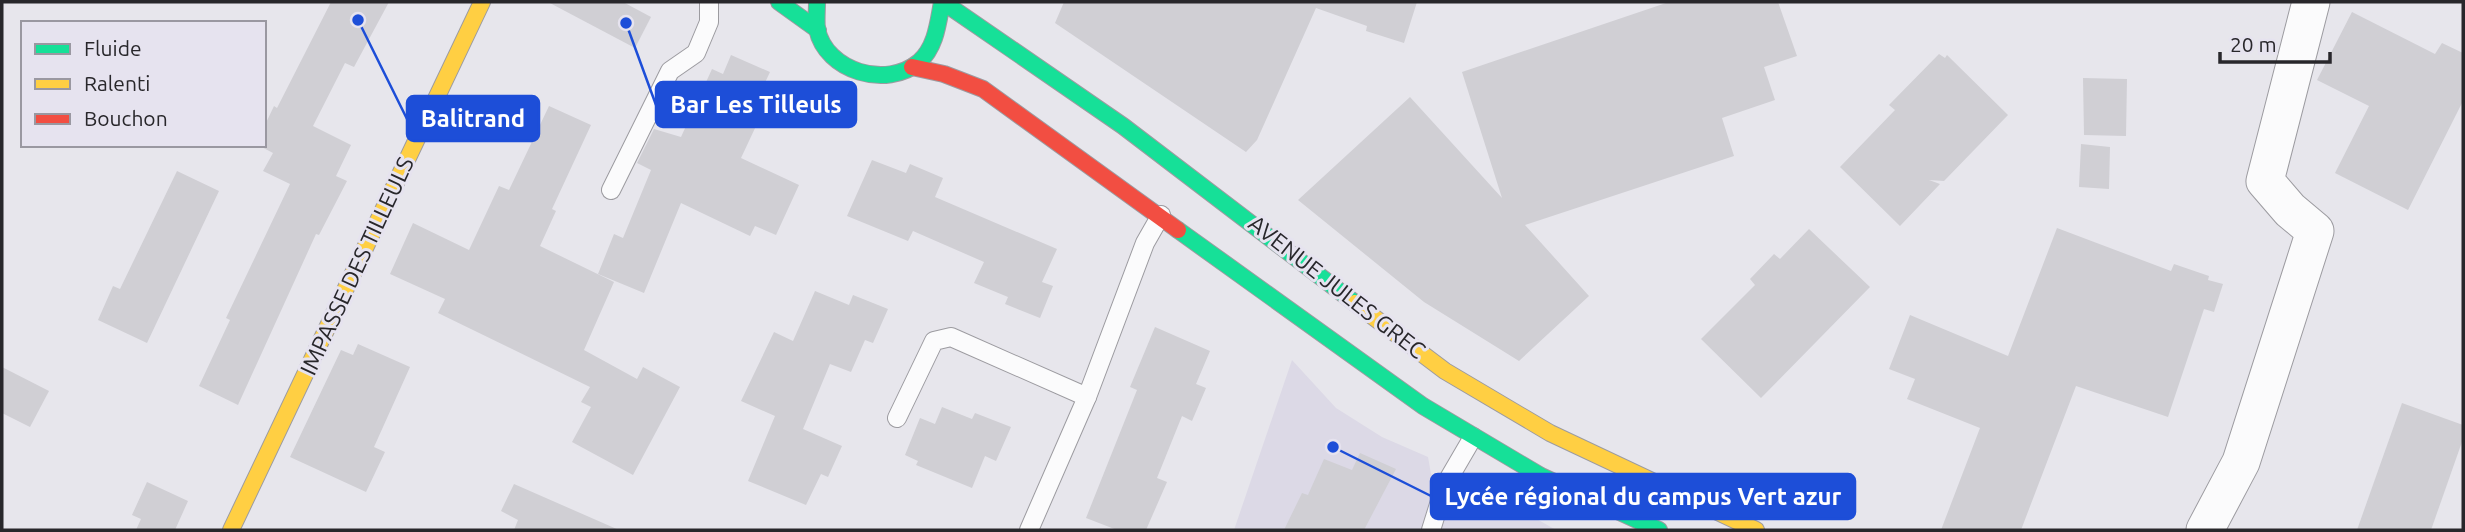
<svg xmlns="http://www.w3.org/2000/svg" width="2465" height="532" viewBox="0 0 2465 532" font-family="Ubuntu,sans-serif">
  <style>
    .built { fill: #dcd9e6 }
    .building { fill: #d0cfd4 }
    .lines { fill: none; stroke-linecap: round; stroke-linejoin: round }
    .lane-casing { stroke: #9c9ba0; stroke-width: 20 }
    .street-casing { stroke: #9c9ba0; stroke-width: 39 }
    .fast-casing { stroke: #9c9ba0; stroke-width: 18 }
    .slow-casing { stroke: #9c9ba0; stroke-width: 18 }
    .jam-casing { stroke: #9c9ba0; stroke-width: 18 }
    .lane { stroke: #fbfbfc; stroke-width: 18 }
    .street { stroke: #fbfbfc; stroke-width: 37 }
    .fast { stroke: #16e098; stroke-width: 16 }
    .slow { stroke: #ffcf43; stroke-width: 16 }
    .jam { stroke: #f24e42; stroke-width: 16 }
    .labels { text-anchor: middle; stroke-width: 6; stroke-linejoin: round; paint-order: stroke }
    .street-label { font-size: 23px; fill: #28272b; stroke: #e6e3ef }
    .leader { fill: none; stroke: #1d4ed8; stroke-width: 2.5 }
    .callout-dot { fill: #1d4ed8; stroke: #e6e3ef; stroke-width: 2.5 }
    .callout { fill: #1d4ed8; stroke: #1d4ed8; stroke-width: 2.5 }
    .callout-label { font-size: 24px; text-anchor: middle; font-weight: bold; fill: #fff }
  </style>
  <rect width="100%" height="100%" fill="#e7e6ec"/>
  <path class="built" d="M 1292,360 L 1336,408 L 1382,437 L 1428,457 L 1431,474 L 1459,495 L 1481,487 L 1556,530 L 1234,530 Z"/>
  <g class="building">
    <path d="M 331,2 L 389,2 L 354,67 L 345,63 L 313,126 L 351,145 L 336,176 L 347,181 L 319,235 L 316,234 L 238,405 L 199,386 L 230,320 L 226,318 L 290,184 L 263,171 L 273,153 L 258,145 L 264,145 L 264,127 L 274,106 L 277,108 Z"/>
    <path d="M 548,2 L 623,2 L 651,17 L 635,48 Z"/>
    <path d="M 1064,2 L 1417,2 L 1404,43 L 1366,31 L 1367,26 L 1316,8 L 1257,140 L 1246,152 L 1055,23 Z"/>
    <path d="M 1669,2 L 1778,2 L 1797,56 L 1764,67 L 1775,100 L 1722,118 L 1734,156 L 1525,225 L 1589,296 L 1519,361 L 1424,302 L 1298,200 L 1410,97 L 1502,198 L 1462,72 Z"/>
    <path d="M 2352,12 L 2435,54 L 2442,43 L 2463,53 L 2463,101 L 2408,210 L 2335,173 L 2369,106 L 2317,80 Z"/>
    <path d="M 1939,54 L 1945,58 L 1947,55 L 2008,115 L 1944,181 L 1929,180 L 1940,184 L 1900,226 L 1840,167 L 1895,110 L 1889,105 Z"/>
    <path d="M 731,55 L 770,72 L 762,89 L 771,94 L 741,158 L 799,185 L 776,235 L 755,226 L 750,236 L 681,203 L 644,293 L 598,274 L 614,234 L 623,238 L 651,170 L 637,163 L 654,129 L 681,137 L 712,69 L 723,74 Z"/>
    <path d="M 2083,78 L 2127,79 L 2126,136 L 2084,135 Z"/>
    <path d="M 549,106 L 591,125 L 552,209 L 556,211 L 540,246 L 614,282 L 584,350 L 637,379 L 643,367 L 680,387 L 633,475 L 572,442 L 591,407 L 581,402 L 590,387 L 438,313 L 445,299 L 390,274 L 413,223 L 469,250 L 499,186 L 509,190 Z"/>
    <path d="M 2081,144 L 2110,147 L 2109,189 L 2079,187 Z"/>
    <path d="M 872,160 L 906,173 L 910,164 L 943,178 L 935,197 L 1057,249 L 1042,282 L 1053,286 L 1040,318 L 1005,304 L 1008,297 L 974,283 L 984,262 L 913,231 L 908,241 L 847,216 Z"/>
    <path d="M 177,171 L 219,191 L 147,343 L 98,320 L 113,286 L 120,289 Z"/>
    <path d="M 2057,228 L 2171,271 L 2174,264 L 2209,276 L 2208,280 L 2223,284 L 2214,312 L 2204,309 L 2168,417 L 2076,386 L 2021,530 L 1941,530 L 1980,428 L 1907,399 L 1915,379 L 1889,369 L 1910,315 L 2008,356 Z"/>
    <path d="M 1809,229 L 1870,287 L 1761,398 L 1701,339 L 1755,285 L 1750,279 L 1774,254 L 1780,259 Z"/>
    <path d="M 815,291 L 849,305 L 853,295 L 888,309 L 873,343 L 865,340 L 851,372 L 830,364 L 803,429 L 842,446 L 828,477 L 821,474 L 806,505 L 748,481 L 775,416 L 741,401 L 774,332 L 793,341 Z"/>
    <path d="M 1155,327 L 1210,351 L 1196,384 L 1206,388 L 1192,421 L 1182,416 L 1157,478 L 1167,482 L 1146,530 L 1117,530 L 1086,518 L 1137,390 L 1130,387 Z"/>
    <path d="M 358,344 L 410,367 L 374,447 L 385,452 L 366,492 L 290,457 L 341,350 L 353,355 Z"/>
    <path d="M 2,367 L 49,391 L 30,427 L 2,413 Z"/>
    <path d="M 2402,403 L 2463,425 L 2463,439 L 2431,530 L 2357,530 Z"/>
    <path d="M 942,407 L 972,419 L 975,413 L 1011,427 L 996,461 L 985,456 L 972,488 L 916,465 L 918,461 L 905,455 L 920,418 L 935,424 Z"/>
    <path d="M 1360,453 L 1396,469 L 1364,530 L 1284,530 L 1302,493 L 1308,495 L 1324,459 L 1352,470 Z"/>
    <path d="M 147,482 L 188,501 L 175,530 L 136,530 L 141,519 L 132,515 Z"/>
    <path d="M 514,484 L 619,530 L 514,530 L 518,520 L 501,511 Z"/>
  </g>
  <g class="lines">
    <g class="lane-casing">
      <g id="lane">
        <path d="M 611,190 L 670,71 L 696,53 L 709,22 L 709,2"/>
        <path d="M 897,418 L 934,341 L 951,337 L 1087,397"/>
        <path d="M 1029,530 L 1087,397 L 1145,243 L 1161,215"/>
        <path d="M 1431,530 L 1445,485 L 1473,437"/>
      </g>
    </g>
    <g class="street-casing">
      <path id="street" d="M 2205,530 L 2241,462 L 2315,231 L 2290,210 L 2265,181 L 2311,2"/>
    </g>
    <g class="fast-casing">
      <g id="fast">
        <path d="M 779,2 L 818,30"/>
        <path d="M 817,2 C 817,11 816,21 817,29 C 826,72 887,89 919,62 C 936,47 938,23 942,2"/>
        <path d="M 943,2 L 1123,126 L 1355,303"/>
        <path d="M 1178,230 L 1423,406 L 1541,476 L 1659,530"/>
      </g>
    </g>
    <g class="slow-casing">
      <g id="slow">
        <path d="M 1355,303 L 1445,371 L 1550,433 L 1756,530"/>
        <path d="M 231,530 L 482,2"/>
      </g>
    </g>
    <g class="jam-casing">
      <path id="jam" d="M 912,67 L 944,74 L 983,89 L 1178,230"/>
    </g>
    <use href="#lane" class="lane"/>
    <use href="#street" class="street"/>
    <use href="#fast" class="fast"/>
    <use href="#slow" class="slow"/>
    <use href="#jam" class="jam"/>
  </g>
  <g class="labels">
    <g class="street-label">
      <text transform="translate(357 266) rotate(-65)" y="8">IMPASSE DES TILLEULS</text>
      <text transform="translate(1337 287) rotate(38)" y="8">AVENUE JULES GREC</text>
    </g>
  </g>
  <path class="leader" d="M626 23L656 105M358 20L407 119M1333 447L1431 496"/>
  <g class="callout-dot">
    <circle cx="626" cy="23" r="7"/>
    <circle cx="358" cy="20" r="7"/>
    <circle cx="1333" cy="447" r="7"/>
  </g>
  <g class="callout">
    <rect x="656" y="82" width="200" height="45" rx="7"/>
    <rect x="407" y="96" width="132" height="45" rx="7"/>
    <rect x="1431" y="474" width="424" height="45" rx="7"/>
  </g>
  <g class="callout-label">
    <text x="756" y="113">Bar Les Tilleuls</text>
    <text x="473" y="127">Balitrand</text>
    <text x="1643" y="505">Lycée régional du campus Vert azur</text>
  </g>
  <rect width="2465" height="532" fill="none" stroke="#28272b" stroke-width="7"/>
  <rect x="21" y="21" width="245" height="126" fill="#e6e3ef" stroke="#9a98a1" stroke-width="2"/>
  <rect x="35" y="44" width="35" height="10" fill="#16e098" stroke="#9a98a1" stroke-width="2"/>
  <text x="84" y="56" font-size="21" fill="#28272b">Fluide</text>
  <rect x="35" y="79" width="35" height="10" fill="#ffcf43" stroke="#9a98a1" stroke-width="2"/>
  <text x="84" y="91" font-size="21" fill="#28272b">Ralenti</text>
  <rect x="35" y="114" width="35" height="10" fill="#f24e42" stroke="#9a98a1" stroke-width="2"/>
  <text x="84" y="126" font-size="21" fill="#28272b">Bouchon</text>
  <path d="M2220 52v10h110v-10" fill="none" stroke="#28272b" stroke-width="3.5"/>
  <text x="2230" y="52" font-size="21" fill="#28272b" stroke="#e6e3ef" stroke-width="5" paint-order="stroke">20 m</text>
</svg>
